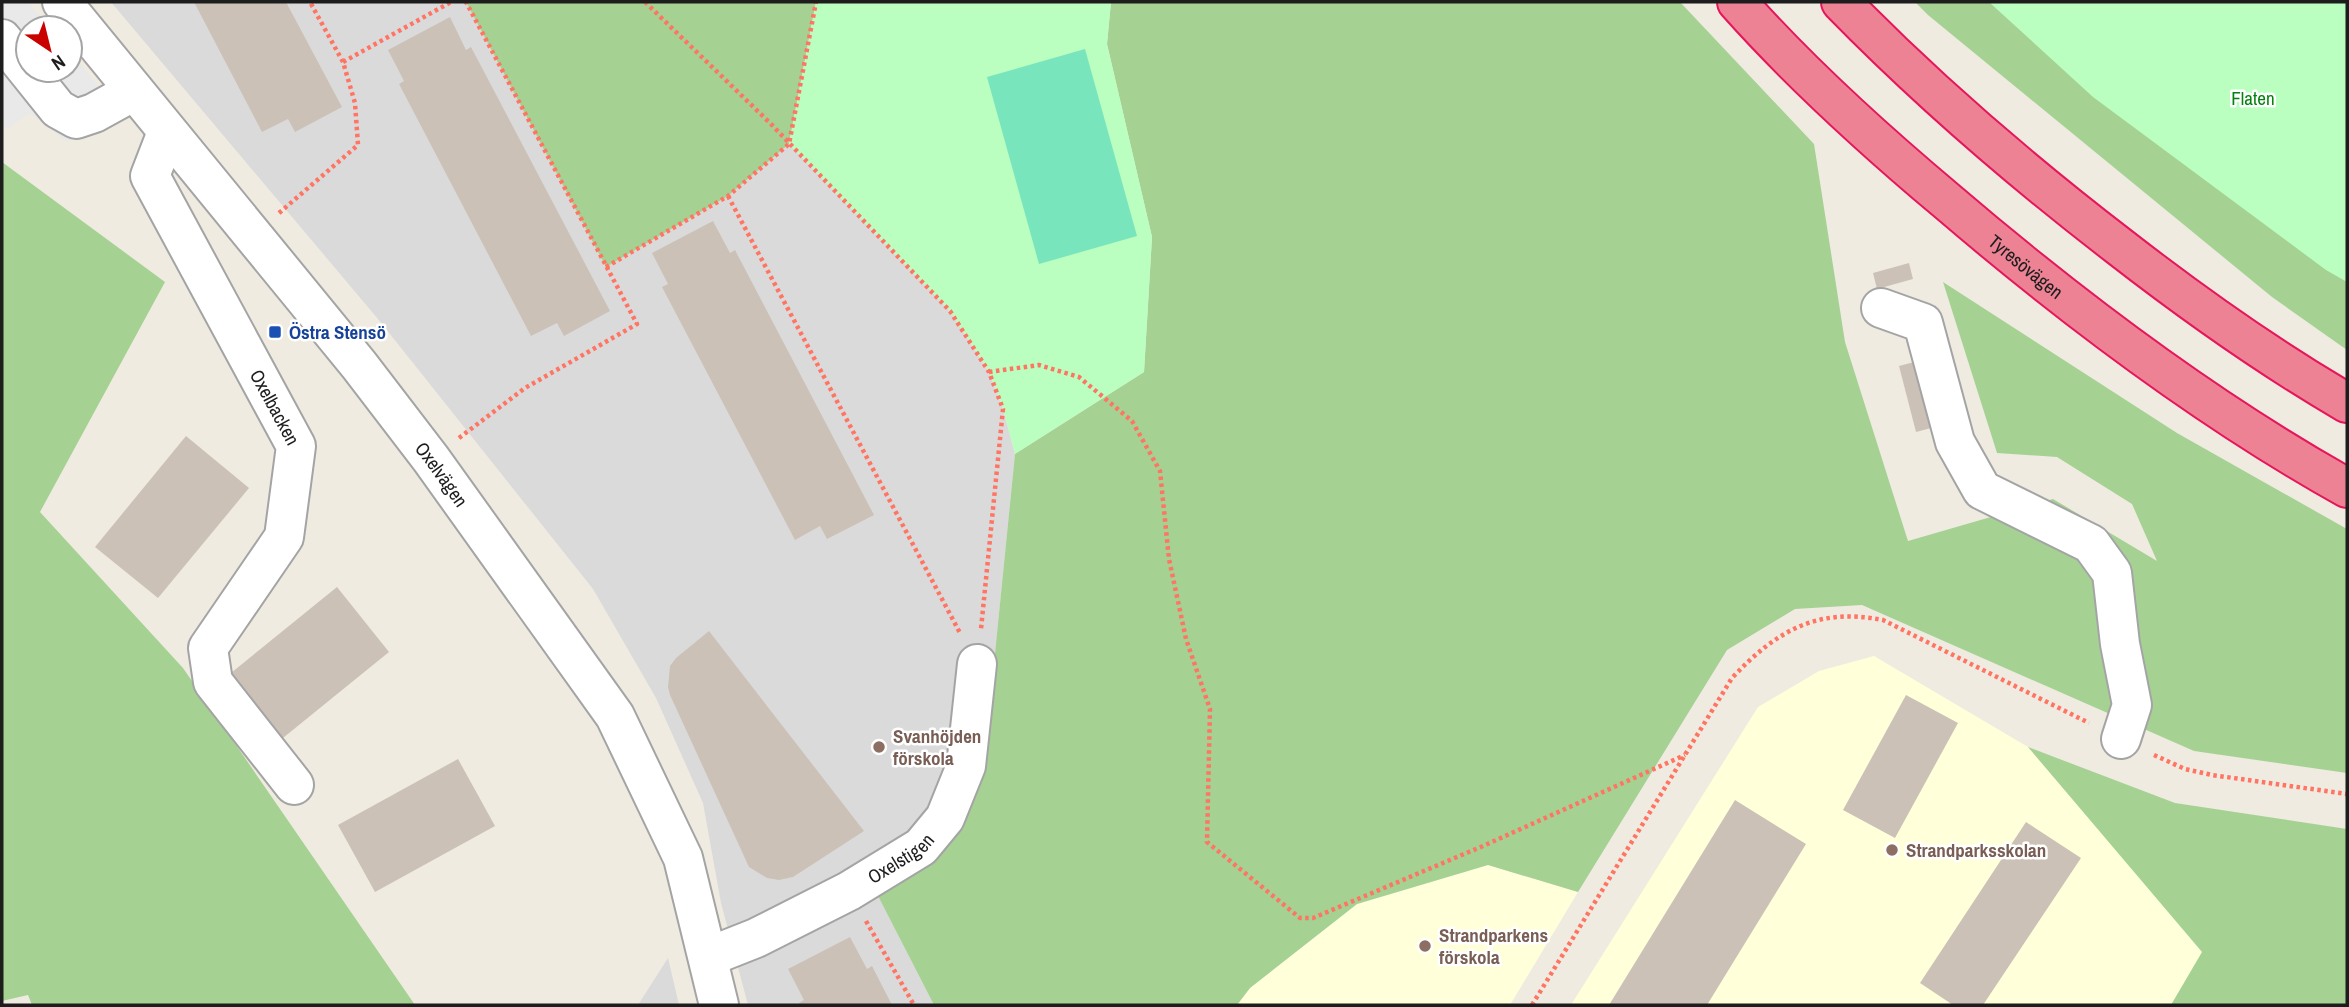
<svg xmlns="http://www.w3.org/2000/svg" width="2349" height="1007" viewBox="0 0 2349 1007" font-family="'Archivo Narrow',sans-serif">
  <style>
    .residential { fill: #dbdada }
    .education { fill: #ffffda }
    .forest { fill: #a5d293 }
    .park { fill: #bafec0 }
    .pitch { fill: #78e5bc }
    .parking { fill: #e9e9e9 }
    .building { fill: #cbc1b7 }
    .lines { fill: none; stroke-linecap: round; stroke-linejoin: round }
    .minor-casing { stroke: #a4a4a4; stroke-width: 42 }
    .highway-casing { stroke: #e5165b; stroke-width: 42 }
    .path { stroke: #ff7462; stroke-width: 4.5; stroke-dasharray: 3.5 3.5; stroke-linecap: butt }
    .minor { stroke: #fff; stroke-width: 38 }
    .highway { stroke: #ed8295; stroke-width: 38 }
    .transit-dot { fill: #1a4fb4; stroke: #fff; stroke-width: 2.5 }
    .education-dot { fill: #8d6e63; stroke: #fff; stroke-width: 2.5 }
    .labels { text-anchor: middle; stroke-width: 5; stroke-linejoin: round; paint-order: stroke }
    .park-label { font-size: 19px; fill: #03830e; stroke: #fff }
    .street-label { font-size: 19px; fill: #1d1d1d; stroke: #fff }
    .transit-label { font-size: 19px; font-weight: bold; fill: #164399; stroke: #fff; text-anchor: start }
    .education-label { font-size: 19px; font-weight: bold; fill: #785e54; stroke: #fff; text-anchor: start }
  </style>
  <rect width="100%" height="100%" fill="#efebe1"/>
  <g class="residential">
    <path d="M 111,2 L 466,2 L 606,266 L 728,196 L 789,144 L 950,311 L 989,372 L 1003,409 L 1015,454 L 984,763 L 962,828 L 928,866 L 876,891 L 934,1005 L 748,1005 L 721,903 L 703,803 L 656,698 L 593,589 L 378,319 Z"/>
    <path d="M 668,958 L 679,1005 L 638,1005 Z"/>
  </g>
  <g class="education">
    <path d="M 1874,656 L 2028,747 L 2203,952 L 2171,1005 L 1571,1005 L 1758,707 L 1819,671 Z"/>
    <path d="M 1488,865 L 1578,892 L 1510,1005 L 1237,1005 L 1250,988 L 1357,904 Z"/>
  </g>
  <g class="forest">
    <path d="M 466,2 L 816,2 L 789,144 L 728,196 L 606,267 Z"/>
    <path d="M 1111,2 L 1680,2 L 1814,144 L 1845,342 L 1908,541 L 2053,499 L 2157,561 L 2132,504 L 2057,457 L 1997,453 L 1943,282 L 2177,433 L 2347,529 L 2347,773 L 2194,751 L 1862,605 L 1795,609 L 1727,650 L 1578,892 L 1488,865 L 1357,904 L 1250,988 L 1237,1005 L 934,1005 L 875,890 L 928,866 L 962,828 L 984,763 L 1015,454 L 1144,372 L 1152,237 L 1107,44 Z"/>
    <path d="M 1915,2 L 2347,2 L 2347,350 L 2272,297 L 1928,15 Z"/>
    <path d="M 2,162 L 165,282 L 40,512 L 183,668 L 415,1005 L 32,1005 L 28,995 L 2,1001 Z"/>
    <path d="M 2028,747 L 2175,803 L 2347,829 L 2347,1005 L 2171,1005 L 2202,952 Z"/>
  </g>
  <g class="park">
    <path d="M 816,2 L 1111,2 L 1107,44 L 1152,237 L 1144,372 L 1015,454 L 1003,409 L 989,372 L 950,311 L 789,144 Z"/>
    <path d="M 1989,2 L 2347,2 L 2347,282 L 2326,270 L 2093,97 Z"/>
  </g>
  <path class="pitch" d="M 1085,49 L 1137,236 L 1039,264 L 987,77 Z"/>
  <path class="parking" d="M 2,2 L 28,2 L 50,28 L 28,28 L 28,70 L 70,70 L 70,52 L 124,117 L 67,142 L 30,113 L 7,129 L 2,122 Z"/>
  <g class="building">
    <path d="M 194,2 L 286,2 L 342,107 L 295,132 L 288,119 L 262,132 Z"/>
    <path d="M 450,17 L 466,50 L 471,47 L 610,311 L 564,336 L 557,323 L 531,336 L 399,84 L 404,81 L 388,50 Z"/>
    <path d="M 713,221 L 730,253 L 735,250 L 874,515 L 827,539 L 820,526 L 795,540 L 662,287 L 668,284 L 652,253 Z"/>
    <path d="M 1909,263 L 1913,279 L 1877,289 L 1873,273 Z"/>
    <path d="M 1914,362 L 1931,428 L 1916,432 L 1899,366 Z"/>
    <path d="M 186,436 L 249,488 L 158,598 L 95,547 Z"/>
    <path d="M 337,587 L 389,652 L 278,742 L 226,677 Z"/>
    <path d="M 709,631 L 864,831 L 793,877 L 779,880 L 767,878 L 749,867 L 670,695 L 668,687 L 670,666 L 676,658 Z"/>
    <path d="M 1906,695 L 1958,723 L 1895,838 L 1843,810 Z"/>
    <path d="M 458,759 L 495,826 L 375,892 L 338,825 Z"/>
    <path d="M 1735,800 L 1806,844 L 1707,1005 L 1609,1005 Z"/>
    <path d="M 2026,822 L 2081,858 L 1983,1005 L 1953,1005 L 1920,983 Z"/>
    <path d="M 850,937 L 867,969 L 872,966 L 892,1005 L 800,1005 L 799,1003 L 804,1000 L 788,969 Z"/>
  </g>
  <g class="lines">
    <g class="minor-casing">
      <g id="minor">
        <path id="s1" d="M 62,2 L 359,365 L 431,459 L 615,716 L 683,858 L 719,1005"/>
        <path d="M 2,39 L 58,109 L 76,119 L 94,113 L 134,91"/>
        <path id="s2" d="M 167,132 L 150,176 L 296,446 L 284,537 L 208,648 L 213,682 L 294,785"/>
        <path d="M 1881,308 L 1923,323 L 1955,442 L 1982,490 L 2091,544 L 2112,573 L 2120,644 L 2132,705 L 2121,739"/>
        <path id="s3" d="M 708,957 L 756,938 L 849,891 L 921,847 L 945,818 L 966,766 L 977,664"/>
      </g>
    </g>
    <g class="highway-casing">
      <g id="highway">
        <path id="s4" d="M 1737,2 C 1801,74 1874,140 1948,202 C 2072,308 2204,408 2347,488"/>
        <path d="M 1841,2 C 1928,91 2021,171 2120,247 C 2192,303 2268,357 2347,403"/>
      </g>
    </g>
    <g class="path">
      <path d="M 645,2 L 770,123 L 950,311 L 989,372 L 1003,409 L 981,629"/>
      <path d="M 343,62 L 451,2"/>
      <path d="M 728,196 L 960,633"/>
      <path d="M 279,213 L 358,145 L 355,103 L 343,62 L 310,2"/>
      <path d="M 606,267 L 728,196 L 789,144 L 816,2"/>
      <path d="M 989,372 L 1039,365 L 1079,377 L 1132,421 L 1160,471 L 1169,559 L 1186,639 L 1210,709 L 1207,842 L 1300,918 L 1313,918 L 1483,846 L 1685,755"/>
      <path d="M 459,438 L 525,388 L 637,324 L 466,2"/>
      <path d="M 2154,755 L 2185,769 L 2212,775 L 2347,794"/>
      <path d="M 866,921 L 914,1005"/>
      <path d="M 1532,1005 L 1732,678 C 1776,631 1817,607 1883,620 L 2089,723"/>
    </g>
    <use href="#minor" class="minor"/>
    <use href="#highway" class="highway"/>
  </g>
  <rect class="transit-dot" x="268" y="325" width="14" height="14" rx="3.5"/>
  <g class="education-dot">
    <circle cx="879" cy="747" r="7"/>
    <circle cx="1892" cy="850" r="7"/>
    <circle cx="1425" cy="946" r="7"/>
  </g>
  <g class="labels">
    <g class="park-label">
      <text x="2253" y="105">Flaten</text>
    </g>
    <g class="street-label">
      <text dy="7" stroke="none"><textPath href="#s4" startOffset="392">Tyresövägen</textPath></text>
      <text dy="7" stroke="none"><textPath href="#s2" startOffset="310">Oxelbacken</textPath></text>
      <text dy="7" stroke="none"><textPath href="#s1" startOffset="606">Oxelvägen</textPath></text>
      <text dy="7" stroke="none"><textPath href="#s3" startOffset="217">Oxelstigen</textPath></text>
    </g>
    <g class="transit-label">
      <text x="289" y="339">Östra Stensö</text>
    </g>
    <g class="education-label">
      <text x="893" y="743">Svanhöjden<tspan x="893" dy="22">förskola</tspan></text>
      <text x="1906" y="857">Strandparksskolan</text>
      <text x="1439" y="942">Strandparkens<tspan x="1439" dy="22">förskola</tspan></text>
    </g>
  </g>
  <rect width="2349" height="1007" fill="none" stroke="#1d1d1d" stroke-width="7"/>
  <g transform="translate(49 49) rotate(145)"><circle r="33" fill="#ffffff" stroke="#a5a5a5" stroke-width="2"/>
  <path d="M0-5L12 26L0 18L-12 26Z" fill="#c90200"/>
  <text y="-10" font-size="19" font-weight="bold" text-anchor="middle" fill="#1d1d1d">N</text>
  </g>
</svg>
